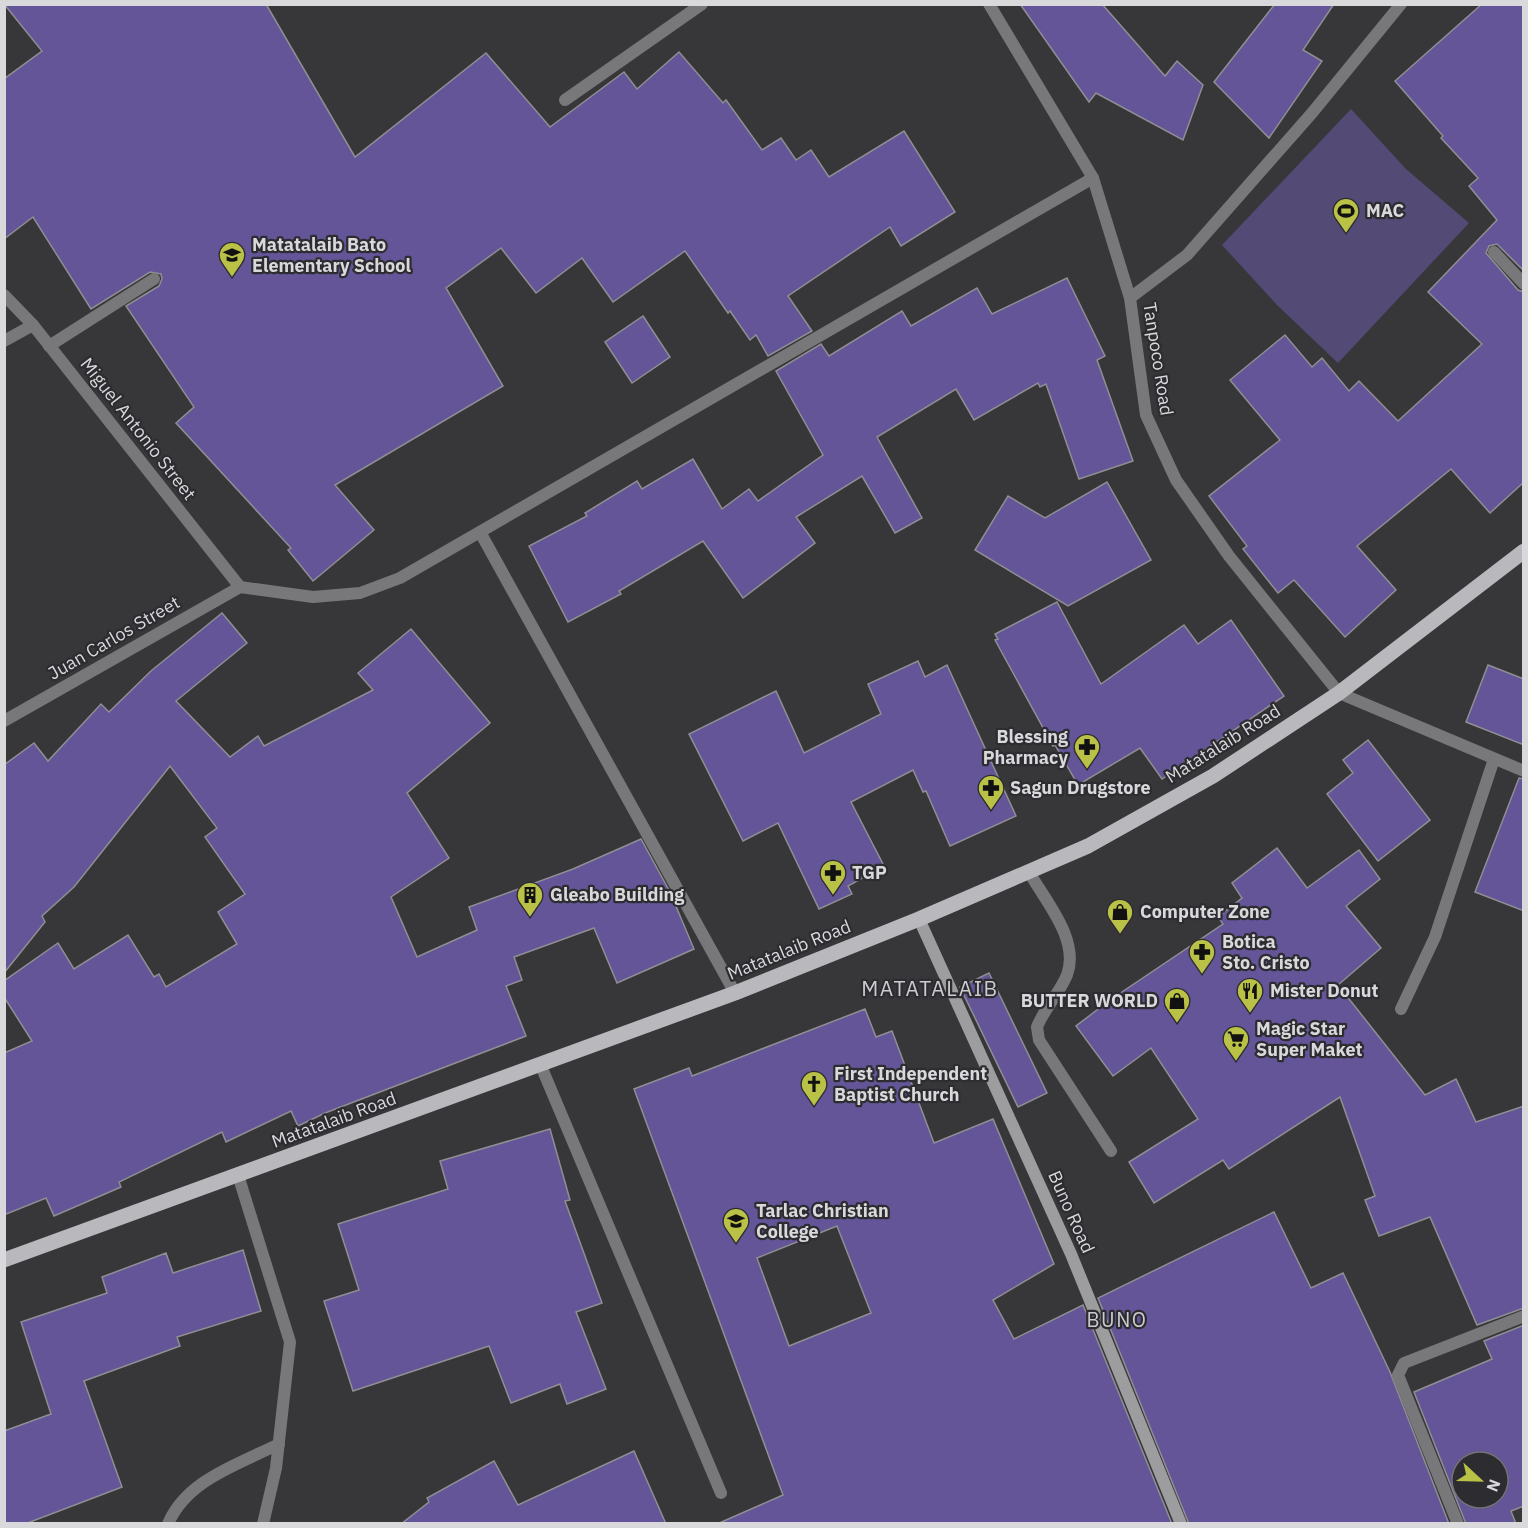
<svg xmlns="http://www.w3.org/2000/svg" width="1528" height="1528" viewBox="0 0 1528 1528" font-family="'IBM Plex Sans',sans-serif">
  <style>
    .green { fill: #534a75 }
    .building { fill: #645498; stroke: #8f8f93; stroke-width: 1.5; fill-rule: evenodd }
    .lines { fill: none; stroke-linecap: round; stroke-linejoin: round }
    .lane { stroke: #78787a; stroke-width: 12 }
    .street { stroke: #78787a; stroke-width: 12 }
    .secondary { stroke: #9d9c9f; stroke-width: 12 }
    .primary { stroke: #b9b8bc; stroke-width: 15 }
    .labels { text-anchor: middle; stroke-width: 4.5; stroke-linejoin: round; paint-order: stroke }
    .poi-label { font-size: 18px; font-weight: bold; fill: #d9d8db; stroke: #2d2c30; text-anchor: start }
    .street-label { font-size: 18px; fill: #d9d8db; stroke: #2d2c30 }
    .neighbourhood-label { font-size: 20px; letter-spacing: 1.5px; fill: #ccccd0; stroke: #2d2c30 }
    .quarter-label { font-size: 21px; letter-spacing: 1.5px; fill: #ccccd0; stroke: #2d2c30 }
  </style>
  <rect width="100%" height="100%" fill="#37373a"/>
  <path class="green" d="M 1351,109 L 1406,169 L 1469,223 L 1338,363 L 1277,305 L 1222,245 Z"/>
  <g class="building">
    <path d="M 4,4 L 266,4 L 355,157 L 486,53 L 550,127 L 624,72 L 637,89 L 679,52 L 723,103 L 726,100 L 762,150 L 781,138 L 796,160 L 811,150 L 829,177 L 904,131 L 955,212 L 901,246 L 890,227 L 788,296 L 812,331 L 768,356 L 756,335 L 750,340 L 730,311 L 728,313 L 685,251 L 613,302 L 582,258 L 536,293 L 501,248 L 446,288 L 503,386 L 335,485 L 374,530 L 313,581 L 288,550 L 291,548 L 176,423 L 194,407 L 126,306 L 159,286 L 162,279 L 161,274 L 150,272 L 91,309 L 33,217 L 4,239 L 4,79 L 42,51 Z"/>
    <path d="M 1020,4 L 1102,4 L 1165,76 L 1177,61 L 1203,85 L 1183,140 L 1096,93 L 1089,102 Z"/>
    <path d="M 1275,4 L 1334,4 L 1303,50 L 1322,61 L 1269,138 L 1214,82 Z"/>
    <path d="M 1482,4 L 1524,4 L 1524,271 L 1497,244 L 1489,246 L 1486,253 L 1518,290 L 1524,292 L 1524,482 L 1490,513 L 1451,469 L 1357,546 L 1396,590 L 1345,637 L 1294,580 L 1278,593 L 1243,549 L 1247,546 L 1209,496 L 1280,440 L 1230,380 L 1285,335 L 1312,367 L 1322,358 L 1349,391 L 1359,381 L 1398,421 L 1482,344 L 1428,292 L 1497,220 L 1469,186 L 1478,178 L 1441,138 L 1443,136 L 1395,81 Z"/>
    <path d="M 1067,278 L 1105,356 L 1097,360 L 1133,461 L 1079,479 L 1046,384 L 1040,387 L 1038,383 L 974,420 L 956,389 L 877,437 L 922,518 L 895,533 L 862,476 L 796,517 L 815,543 L 743,598 L 703,541 L 619,591 L 621,594 L 568,622 L 529,546 L 587,516 L 585,513 L 637,481 L 642,489 L 693,459 L 722,509 L 749,489 L 758,501 L 823,455 L 776,371 L 821,344 L 829,356 L 902,311 L 911,326 L 977,288 L 992,314 Z"/>
    <path d="M 643,316 L 670,357 L 632,383 L 605,342 Z"/>
    <path d="M 1107,482 L 1151,560 L 1068,606 L 975,550 L 1008,496 L 1045,518 Z"/>
    <path d="M 1057,602 L 1101,684 L 1184,625 L 1198,644 L 1231,620 L 1284,696 L 1162,779 L 1140,748 L 1078,785 L 1055,745 L 1053,746 L 995,640 L 998,639 L 995,634 Z"/>
    <path d="M 222,613 L 247,643 L 176,701 L 230,757 L 258,736 L 264,746 L 373,690 L 358,673 L 411,629 L 490,723 L 407,793 L 449,858 L 391,897 L 417,957 L 477,930 L 469,907 L 573,869 L 641,839 L 670,892 L 694,949 L 617,983 L 594,928 L 514,957 L 522,980 L 506,986 L 526,1036 L 325,1113 L 298,1126 L 291,1111 L 226,1142 L 222,1132 L 119,1182 L 121,1187 L 54,1216 L 46,1198 L 4,1215 L 4,1053 L 32,1041 L 4,997 L 4,981 L 58,943 L 74,969 L 128,935 L 154,977 L 159,974 L 166,987 L 237,944 L 218,912 L 245,894 L 205,837 L 217,828 L 170,766 L 74,887 L 42,916 L 45,922 L 4,973 L 4,765 L 34,743 L 48,761 L 101,704 L 109,712 L 151,671 Z"/>
    <path d="M 918,661 L 925,677 L 947,665 L 1016,816 L 950,846 L 926,791 L 923,792 L 913,770 L 851,802 L 884,866 L 848,886 L 852,894 L 819,909 L 778,823 L 743,841 L 689,734 L 776,691 L 804,753 L 881,714 L 868,684 Z"/>
    <path d="M 1488,665 L 1524,679 L 1524,745 L 1466,722 Z"/>
    <path d="M 1368,740 L 1430,820 L 1378,861 L 1327,794 L 1353,773 L 1343,760 Z"/>
    <path d="M 1519,778 L 1524,779 L 1524,911 L 1475,892 Z"/>
    <path d="M 1277,848 L 1307,888 L 1359,850 L 1380,879 L 1346,906 L 1381,948 L 1338,985 L 1425,1095 L 1456,1079 L 1476,1122 L 1524,1106 L 1524,1308 L 1477,1325 L 1430,1217 L 1379,1236 L 1365,1200 L 1375,1196 L 1340,1097 L 1229,1169 L 1223,1160 L 1154,1203 L 1129,1162 L 1198,1119 L 1151,1048 L 1113,1076 L 1076,1026 L 1110,1000 L 1223,924 L 1218,917 L 1242,898 L 1232,883 Z"/>
    <path d="M 989,973 L 1047,1093 L 1018,1107 L 960,987 Z"/>
    <path d="M 865,1009 L 876,1037 L 892,1031 L 934,1143 L 993,1119 L 1054,1264 L 993,1300 L 1014,1339 L 1083,1305 L 1172,1524 L 717,1524 L 783,1495 L 634,1089 L 689,1068 L 692,1076 ZM 837,1226 L 871,1313 L 789,1346 L 757,1258 Z"/>
    <path d="M 550,1129 L 570,1200 L 565,1201 L 602,1303 L 576,1312 L 606,1389 L 567,1404 L 560,1384 L 511,1403 L 489,1346 L 353,1391 L 324,1301 L 359,1290 L 338,1224 L 448,1189 L 440,1161 Z"/>
    <path d="M 1274,1212 L 1311,1288 L 1343,1273 L 1390,1372 L 1449,1524 L 1189,1524 L 1098,1298 Z"/>
    <path d="M 243,1250 L 261,1311 L 177,1337 L 180,1346 L 84,1381 L 122,1487 L 25,1524 L 4,1524 L 4,1431 L 51,1414 L 21,1322 L 107,1293 L 102,1277 L 166,1253 L 173,1273 Z"/>
    <path d="M 1524,1325 L 1524,1506 L 1511,1511 L 1516,1524 L 1466,1524 L 1414,1392 L 1492,1359 L 1484,1341 ZM 1462,1462 L 1498,1462 L 1498,1498 L 1462,1498 Z"/>
    <path d="M 634,1451 L 666,1524 L 401,1524 L 429,1502 L 427,1498 L 494,1461 L 518,1505 Z"/>
  </g>
  <g class="lines">
    <g class="lane">
      <path d="M 1494,252 L 1524,284"/>
      <path d="M 49,346 L 154,279"/>
      <path d="M 1029,872 C 1046,902 1080,940 1067,975 C 1059,994 1044,1009 1037,1027 L 1039,1040 L 1111,1151"/>
      <path d="M 1401,1009 L 1435,937 L 1494,759"/>
      <path d="M 541,1066 L 721,1493"/>
    </g>
    <g class="street">
      <path d="M 989,4 L 1093,178 L 1130,298 L 1146,415 L 1176,480 L 1229,556 L 1339,693 L 1524,771"/>
      <path d="M 565,100 L 702,4"/>
      <path d="M 4,295 L 33,325 L 240,587"/>
      <path d="M 1130,298 L 1187,255 L 1312,113 L 1401,4"/>
      <path d="M 4,341 L 33,325"/>
      <path d="M 480,532 L 735,993"/>
      <path d="M 240,587 L 313,597 L 360,593 L 400,578 L 1093,178"/>
      <path d="M 4,721 L 240,587"/>
      <path d="M 238,1175 L 290,1342 L 276,1468 L 263,1524"/>
      <path d="M 168,1524 C 186,1480 239,1464 279,1444"/>
      <path d="M 1458,1524 L 1398,1375 L 1404,1363 L 1524,1316"/>
    </g>
    <path class="secondary" d="M 919,919 L 1071,1254 L 1181,1524"/>
    <path class="primary" d="M 4,1260 L 735,993 L 919,919 L 1088,846 L 1213,776 L 1339,693 L 1524,551"/>
  </g>
  <defs>
    <g id="stadium-pin" transform="scale(1.35)"><path d="M0 17L-7.5 6A9.5 9.5 0 1 1 7.5 6Z" fill="#b9c146" stroke="#2d2c30"/><path d="M0-5a6.5 5 0 1 0 0 10a6.5 5 0 1 0 0-10ZM-3.5-1.8h7v3.6h-7Z" fill="#111"/></g>
    <g id="school-pin" transform="scale(1.35)"><path d="M0 17L-7.5 6A9.5 9.5 0 1 1 7.5 6Z" fill="#b9c146" stroke="#2d2c30"/><path d="M0-5L7-2L0 1L-7-2ZM-4 1L0 2.5L4 1V4Q0 6-4 4Z" fill="#111"/></g>
    <g id="pharmacy-pin" transform="scale(1.35)"><path d="M0 17L-7.5 6A9.5 9.5 0 1 1 7.5 6Z" fill="#b9c146" stroke="#2d2c30"/><path d="M-2-6h4v4h4v4h-4v4h-4v-4h-4v-4h4Z" fill="#111"/></g>
    <g id="building-pin" transform="scale(1.35)"><path d="M0 17L-7.5 6A9.5 9.5 0 1 1 7.5 6Z" fill="#b9c146" stroke="#2d2c30"/><path d="M-4-6H4V6H1V3H-1V6H-4ZM-2.5-4.3h1.7v1.8h-1.7ZM.8-4.3h1.7v1.8H.8ZM-2.5-1h1.7V.8h-1.7ZM.8-1h1.7V.8H.8Z" fill="#111"/></g>
    <g id="shop-pin" transform="scale(1.35)"><path d="M0 17L-7.5 6A9.5 9.5 0 1 1 7.5 6Z" fill="#b9c146" stroke="#2d2c30"/><path d="M-5-2.5h2.3a2.7 3.5 0 0 1 5.4 0H5L5.5 6h-11ZM-1.5-2.5h3a1.5 2.3 0 0 0-3 0Z" fill="#111"/></g>
    <g id="restaurant-pin" transform="scale(1.35)"><path d="M0 17L-7.5 6A9.5 9.5 0 1 1 7.5 6Z" fill="#b9c146" stroke="#2d2c30"/><path d="M-5-6h1v4h1v-4h1v4h1v-4h1v5L-1.5 .5V6h-2V.5L-5-1ZM5-6V6H3V1.5H1.5Q1.5-4 5-6Z" fill="#111"/></g>
    <g id="supermarket-pin" transform="scale(1.35)"><path d="M0 17L-7.5 6A9.5 9.5 0 1 1 7.5 6Z" fill="#b9c146" stroke="#2d2c30"/><path d="M-6-5.5h2.5l.6 2H6L4.5 2H-2.5L-4.4-4H-6ZM-1.5 3.2a1.3 1.3 0 1 0 .1 0ZM3 3.2a1.3 1.3 0 1 0 .1 0Z" fill="#111"/></g>
    <g id="church-pin" transform="scale(1.35)"><path d="M0 17L-7.5 6A9.5 9.5 0 1 1 7.5 6Z" fill="#b9c146" stroke="#2d2c30"/><path d="M-1.2-6h2.4v3.5h3.3v2.4h-3.3V6h-2.4V-.1h-3.3v-2.4h3.3Z" fill="#111"/></g>
    <g id="university-pin" transform="scale(1.35)"><path d="M0 17L-7.5 6A9.5 9.5 0 1 1 7.5 6Z" fill="#b9c146" stroke="#2d2c30"/><path d="M0-5L7-2L0 1L-7-2ZM-4 1L0 2.5L4 1V4Q0 6-4 4Z" fill="#111"/></g>
  </defs>
  <g fill-rule="evenodd">
    <use href="#stadium-pin" x="1346" y="211"/>
    <use href="#school-pin" x="232" y="255"/>
    <use href="#pharmacy-pin" x="1087" y="747"/>
    <use href="#pharmacy-pin" x="991" y="788"/>
    <use href="#pharmacy-pin" x="833" y="873"/>
    <use href="#building-pin" x="530" y="895"/>
    <use href="#shop-pin" x="1120" y="912"/>
    <use href="#pharmacy-pin" x="1202" y="952"/>
    <use href="#restaurant-pin" x="1250" y="991"/>
    <use href="#shop-pin" x="1177" y="1001"/>
    <use href="#supermarket-pin" x="1236" y="1039"/>
    <use href="#church-pin" x="814" y="1084"/>
    <use href="#university-pin" x="736" y="1221"/>
  </g>
  <g class="labels">
    <g class="poi-label">
      <text x="1366" y="217">MAC</text>
      <text x="252" y="251">Matatalaib Bato<tspan x="252" dy="21">Elementary School</tspan></text>
      <text x="1068" y="743" text-anchor="end">Blessing<tspan x="1068" dy="21">Pharmacy</tspan></text>
      <text x="1010" y="794">Sagun Drugstore</text>
      <text x="852" y="879">TGP</text>
      <text x="550" y="901">Gleabo Building</text>
      <text x="1140" y="918">Computer Zone</text>
      <text x="1222" y="948">Botica<tspan x="1222" dy="21">Sto. Cristo</tspan></text>
      <text x="1270" y="997">Mister Donut</text>
      <text x="1158" y="1007" text-anchor="end">BUTTER WORLD</text>
      <text x="1256" y="1035">Magic Star<tspan x="1256" dy="21">Super Maket</tspan></text>
      <text x="834" y="1080">First Independent<tspan x="834" dy="21">Baptist Church</tspan></text>
      <text x="756" y="1217">Tarlac Christian<tspan x="756" dy="21">College</tspan></text>
    </g>
    <g class="street-label">
      <text transform="translate(1158 359) rotate(81)" y="6">Tanpoco Road</text>
      <text transform="translate(138 429) rotate(52)" y="6">Miguel Antonio Street</text>
      <text transform="translate(114 638) rotate(-30)" y="6">Juan Carlos Street</text>
      <text transform="translate(1223 744) rotate(-32)" y="6">Matatalaib Road</text>
      <text transform="translate(789 950) rotate(-22)" y="6">Matatalaib Road</text>
      <text transform="translate(334 1120) rotate(-20)" y="6">Matatalaib Road</text>
      <text transform="translate(1071 1212) rotate(66)" y="6">Buno Road</text>
    </g>
    <g class="neighbourhood-label">
      <text x="1117" y="1327">BUNO</text>
    </g>
    <g class="quarter-label">
      <text x="930" y="996">MATATALAIB</text>
    </g>
  </g>
  <rect width="1528" height="1528" fill="none" stroke="#d9d8db" stroke-width="12"/>
  <g transform="translate(1480 1480) rotate(112)"><circle r="28" fill="#2d2c30" stroke="#727174" stroke-width="1.5"/>
  <path d="M0-4.5L10 22L0 15L-10 22Z" fill="#b9c146"/>
  <text y="-9" font-size="16" font-weight="bold" text-anchor="middle" fill="#d9d8db">N</text>
  </g>
</svg>
